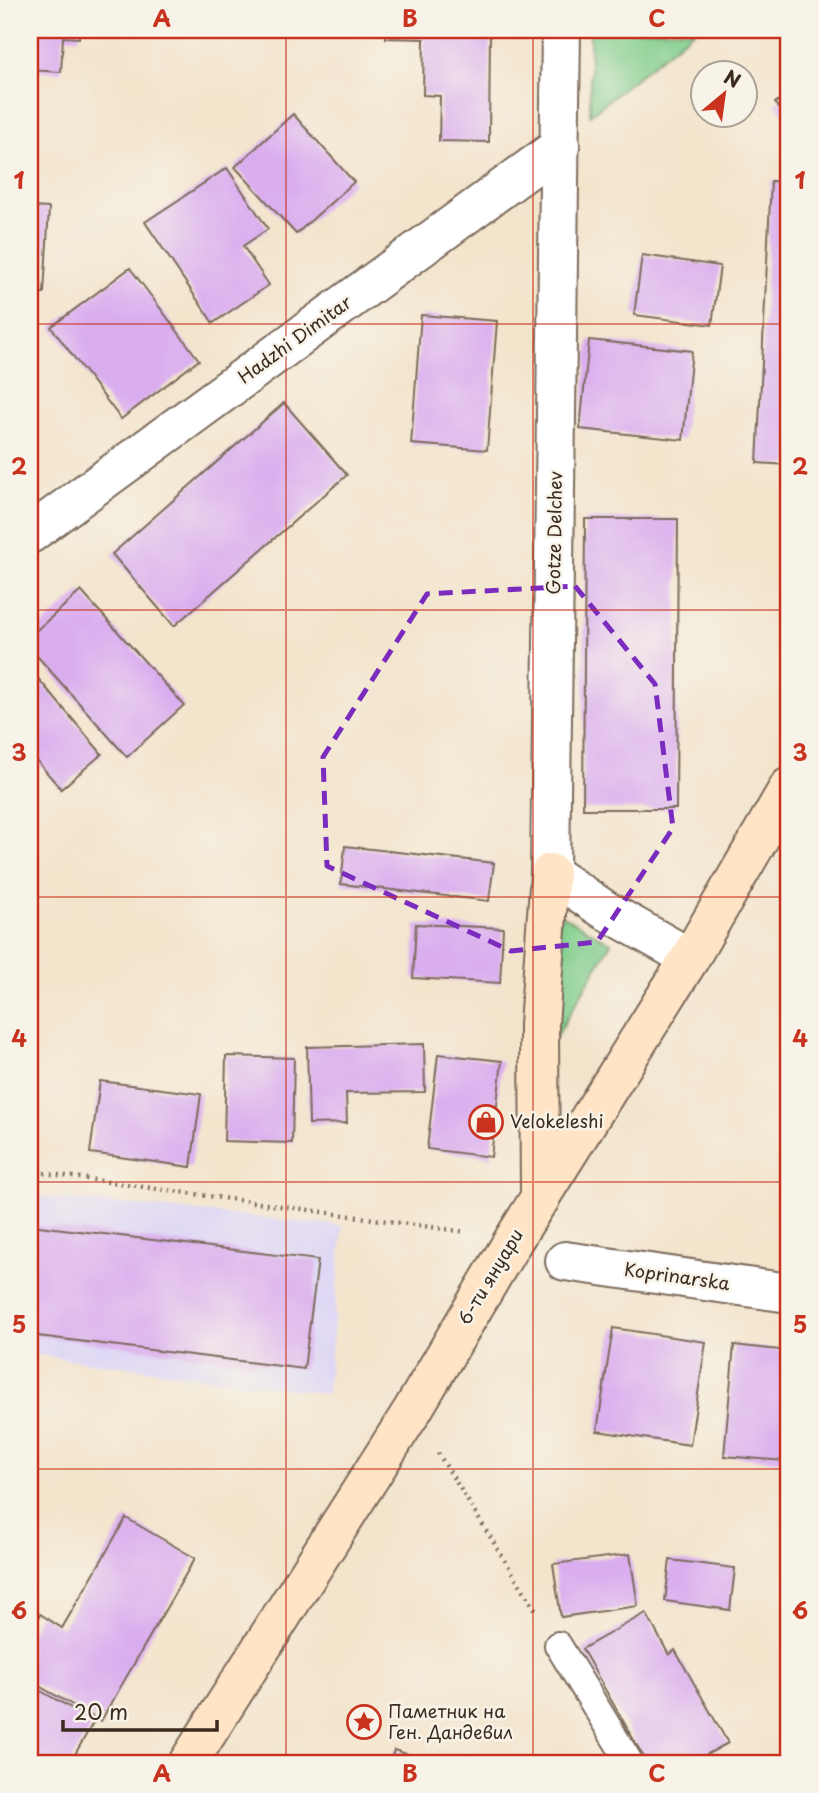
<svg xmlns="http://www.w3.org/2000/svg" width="819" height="1793" viewBox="0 0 819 1793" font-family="'Playpen Sans',sans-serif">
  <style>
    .built { fill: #ddd5f6 }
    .green { fill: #82ce8d; stroke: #5e7c56; stroke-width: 2 }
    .building { fill: #daadef }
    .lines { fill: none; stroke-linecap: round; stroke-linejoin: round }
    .service-casing { stroke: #7b6b5b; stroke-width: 30 }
    .minor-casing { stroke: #7b6b5b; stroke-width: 42 }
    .secondary-casing { stroke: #7b6b5b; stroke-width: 42 }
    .path { stroke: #7b6b5b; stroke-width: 4.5; stroke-dasharray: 2 5; stroke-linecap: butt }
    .service { stroke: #fff; stroke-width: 26 }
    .minor { stroke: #fff; stroke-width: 38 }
    .secondary { stroke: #ffe4c6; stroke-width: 38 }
    .marked { fill: none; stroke: #7b2cbf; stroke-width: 5; stroke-dasharray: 14 9; stroke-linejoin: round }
    .grid { fill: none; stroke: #c8321e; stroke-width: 2; stroke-opacity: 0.55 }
    .labels { text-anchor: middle; stroke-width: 5; stroke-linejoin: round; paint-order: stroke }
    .street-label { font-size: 18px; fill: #3b2a1e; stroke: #f7f3e8 }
    .poi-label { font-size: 18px; fill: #3b2a1e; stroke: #f7f3e8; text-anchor: start }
    .neatline { fill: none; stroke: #c8321e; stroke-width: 2.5 }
    .grid-label { font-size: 23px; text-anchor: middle; font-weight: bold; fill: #c8321e }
  </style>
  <rect width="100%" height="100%" fill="#f7f3e8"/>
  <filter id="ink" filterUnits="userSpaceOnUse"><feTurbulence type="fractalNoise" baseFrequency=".0143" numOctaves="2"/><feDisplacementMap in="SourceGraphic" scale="14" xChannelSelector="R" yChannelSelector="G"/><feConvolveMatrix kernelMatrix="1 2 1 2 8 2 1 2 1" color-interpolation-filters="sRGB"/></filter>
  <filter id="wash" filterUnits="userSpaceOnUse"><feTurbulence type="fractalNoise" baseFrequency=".00686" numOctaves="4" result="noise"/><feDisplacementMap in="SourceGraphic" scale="28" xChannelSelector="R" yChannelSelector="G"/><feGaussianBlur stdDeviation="1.57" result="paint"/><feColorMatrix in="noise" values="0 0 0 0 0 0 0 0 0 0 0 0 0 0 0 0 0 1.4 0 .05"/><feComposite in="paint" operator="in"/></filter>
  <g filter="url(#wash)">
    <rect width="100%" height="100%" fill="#f3e4cc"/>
    <path class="built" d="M 30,1195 L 343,1226 L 327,1394 L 30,1354 Z"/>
    <g class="green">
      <path d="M 590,30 L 695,30 L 590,115 Z"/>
      <path d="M 558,913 L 611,943 L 556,1037 Z"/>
    </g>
    <g id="blocks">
      <g class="building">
        <path d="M 30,30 L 79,30 L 79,38 L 63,37 L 61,72 L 30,70 Z"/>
        <path d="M 386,30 L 490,30 L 489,142 L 439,141 L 440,96 L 423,95 L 424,39 L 386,38 Z"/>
        <path d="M 789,93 L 789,122 L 775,103 Z"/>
        <path d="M 293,114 L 354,182 L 296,234 L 235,167 Z"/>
        <path d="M 227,168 L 268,229 L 243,246 L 269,285 L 213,323 L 145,222 Z"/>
        <path d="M 771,181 L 789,182 L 789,465 L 757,463 Z"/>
        <path d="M 30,207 L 49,208 L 44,293 L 30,292 Z"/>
        <path d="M 642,255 L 720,266 L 712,325 L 634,315 Z"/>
        <path d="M 130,268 L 199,360 L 121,419 L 51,327 Z"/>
        <path d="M 421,315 L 497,321 L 487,450 L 411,444 Z"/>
        <path d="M 589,340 L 692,351 L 683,440 L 580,429 Z"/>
        <path d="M 284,403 L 347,475 L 174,626 L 112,554 Z"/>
        <path d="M 585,519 L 678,519 L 676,809 L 583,809 Z"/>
        <path d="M 81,591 L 184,705 L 127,757 L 30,648 L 30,636 Z"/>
        <path d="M 30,669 L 102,754 L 61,789 L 30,753 Z"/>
        <path d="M 345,846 L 494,863 L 489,901 L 341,884 Z"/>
        <path d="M 416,924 L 503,928 L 500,983 L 413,978 Z"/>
        <path d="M 424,1044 L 425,1092 L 346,1093 L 347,1123 L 309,1124 L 307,1047 Z"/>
        <path d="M 438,1054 L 502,1061 L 491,1157 L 427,1149 Z"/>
        <path d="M 226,1056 L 294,1058 L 292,1143 L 224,1141 Z"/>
        <path d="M 100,1081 L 201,1094 L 191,1167 L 90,1153 Z"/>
        <path d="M 30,1225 L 318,1260 L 304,1369 L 30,1335 Z"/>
        <path d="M 613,1328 L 706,1342 L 690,1445 L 597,1431 Z"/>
        <path d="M 734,1345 L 789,1351 L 789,1410 L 785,1461 L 724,1456 Z"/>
        <path d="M 126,1518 L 195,1558 L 101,1721 L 30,1681 L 30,1633 L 40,1614 L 62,1628 Z"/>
        <path d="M 630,1554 L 638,1606 L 561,1617 L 553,1564 Z"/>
        <path d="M 670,1560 L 735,1568 L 730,1610 L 665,1601 Z"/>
        <path d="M 646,1613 L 669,1655 L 675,1650 L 728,1743 L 691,1763 L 647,1763 L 582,1649 Z"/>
        <path d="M 30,1685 L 94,1721 L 70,1763 L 30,1763 Z"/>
        <path d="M 394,1750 L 435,1763 L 390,1763 Z"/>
      </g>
    </g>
  </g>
  <g filter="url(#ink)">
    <use href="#blocks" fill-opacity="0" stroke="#7b6b5b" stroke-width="2"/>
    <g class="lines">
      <g class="service-casing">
        <path id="service" d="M 558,1645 L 630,1763"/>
      </g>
      <g class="minor-casing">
        <g id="minor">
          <path d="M 561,30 L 550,873 L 605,910 L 690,958"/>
          <path d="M 30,534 L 560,146"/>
          <path d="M 565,1261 L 789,1293"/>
        </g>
      </g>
      <g class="secondary-casing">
        <g id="secondary">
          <path d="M 540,1199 L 539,1025 L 550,873"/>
          <path d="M 188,1763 L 412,1411 L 514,1239 L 690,958 L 789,787"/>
        </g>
      </g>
      <g class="path">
        <path d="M 30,1171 L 466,1232"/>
        <path d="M 438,1453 L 537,1612"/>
      </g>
      <use href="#service" class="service"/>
      <use href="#minor" class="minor"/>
      <use href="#secondary" class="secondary"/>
    </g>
  </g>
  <path class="marked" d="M 575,586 L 655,684 L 673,828 L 597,942 L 511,951 L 327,866 L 323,757 L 427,594 Z"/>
  <path class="grid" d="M 286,30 L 286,1763M 533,30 L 533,1763M 30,324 L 789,324M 30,610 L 789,610M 30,897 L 789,897M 30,1182 L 789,1182M 30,1469 L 789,1469"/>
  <defs>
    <g id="shop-ring" transform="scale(1.75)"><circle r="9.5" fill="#f7f3e8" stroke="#c8321e" stroke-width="1.5"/><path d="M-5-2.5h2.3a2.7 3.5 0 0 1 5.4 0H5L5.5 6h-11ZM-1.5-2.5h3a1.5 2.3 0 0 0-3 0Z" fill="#c8321e"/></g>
    <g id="sight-ring" transform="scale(1.75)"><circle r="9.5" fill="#f7f3e8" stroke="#c8321e" stroke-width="1.5"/><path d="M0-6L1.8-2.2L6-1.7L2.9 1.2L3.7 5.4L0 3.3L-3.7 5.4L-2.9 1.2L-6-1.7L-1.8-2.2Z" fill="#c8321e"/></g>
  </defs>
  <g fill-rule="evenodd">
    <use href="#shop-ring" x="486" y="1122"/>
    <use href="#sight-ring" x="364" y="1722"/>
  </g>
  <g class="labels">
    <g class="street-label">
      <text transform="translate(295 340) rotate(-36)" y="6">Hadzhi Dimitar</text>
      <text transform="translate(555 533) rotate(-89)" y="6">Gotze Delchev</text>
      <text transform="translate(491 1277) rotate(-59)" y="6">6-ти януари</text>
      <text transform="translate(677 1277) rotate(8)" y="6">Koprinarska</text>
    </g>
    <g class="poi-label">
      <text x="510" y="1128">Velokeleshi</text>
      <text x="388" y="1718">Паметник на<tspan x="388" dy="21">Ген. Дандевил</tspan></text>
    </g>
  </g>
  <rect width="819" height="1793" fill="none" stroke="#f7f3e8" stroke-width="77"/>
  <g transform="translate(724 94) rotate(29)"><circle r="33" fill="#f7f3e8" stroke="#aca397" stroke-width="2"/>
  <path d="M0-5L12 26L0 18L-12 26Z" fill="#c8321e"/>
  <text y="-10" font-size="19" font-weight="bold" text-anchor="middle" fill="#3b2a1e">N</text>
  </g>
  <path d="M63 1720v10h154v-10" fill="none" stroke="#3b2a1e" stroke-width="3.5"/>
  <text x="74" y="1720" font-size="21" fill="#3b2a1e" stroke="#f7f3e8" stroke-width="5" paint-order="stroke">20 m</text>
  <rect x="38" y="38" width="742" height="1717" class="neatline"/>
  <g class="grid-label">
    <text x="162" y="27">A</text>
    <text x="410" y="27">B</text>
    <text x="657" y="27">C</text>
    <text x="19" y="189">1</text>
    <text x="800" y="189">1</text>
    <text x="19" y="475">2</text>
    <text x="800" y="475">2</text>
    <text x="19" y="761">3</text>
    <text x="800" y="761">3</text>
    <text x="19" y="1047">4</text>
    <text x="800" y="1047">4</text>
    <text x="19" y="1333">5</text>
    <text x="800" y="1333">5</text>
    <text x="19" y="1619">6</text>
    <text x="800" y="1619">6</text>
    <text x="162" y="1782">A</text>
    <text x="410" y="1782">B</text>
    <text x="657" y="1782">C</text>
  </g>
</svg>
